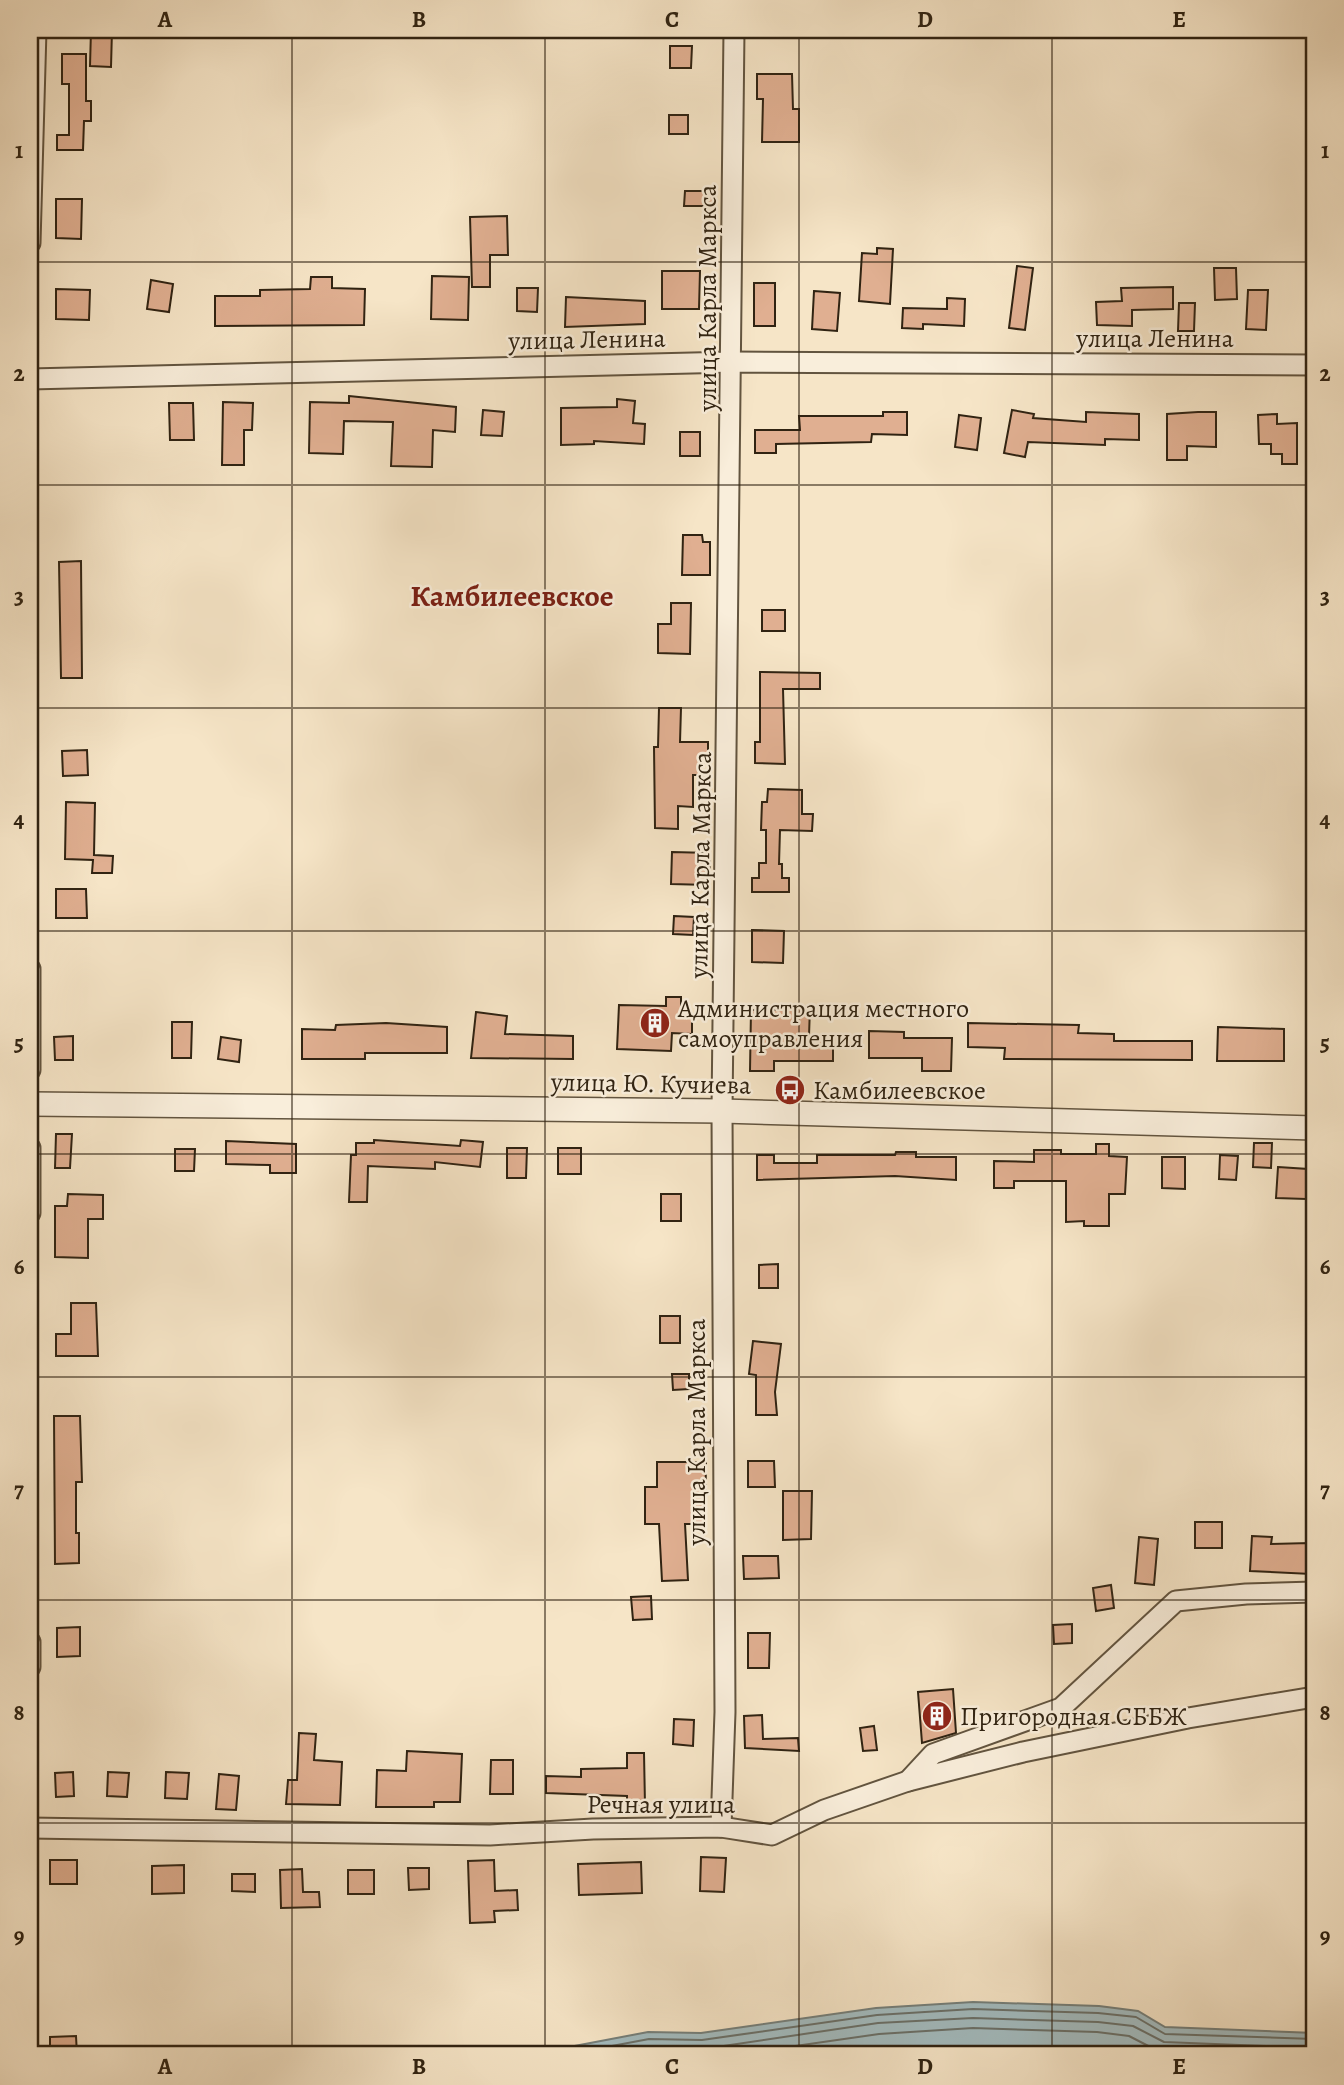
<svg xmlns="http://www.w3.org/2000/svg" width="1344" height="2085" viewBox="0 0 1344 2085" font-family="Alegreya,serif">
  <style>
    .water { fill: #a3bcc0; stroke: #757f7a; stroke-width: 2 }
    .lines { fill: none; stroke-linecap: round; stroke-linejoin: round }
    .shore { stroke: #6a7069; stroke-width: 2 }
    .building { fill: #e0af91; stroke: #302312; stroke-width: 2 }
    .minor-casing { stroke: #62543f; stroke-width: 23 }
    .tertiary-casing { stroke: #62543f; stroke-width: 26 }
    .minor { stroke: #f9eedb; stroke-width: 19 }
    .tertiary { stroke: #f9eedb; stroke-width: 23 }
    .grid { fill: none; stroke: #302312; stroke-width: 2; stroke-opacity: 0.55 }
    .labels { text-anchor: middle; stroke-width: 5; stroke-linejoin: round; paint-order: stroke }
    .street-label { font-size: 26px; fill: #302312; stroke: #f9eedb }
    .poi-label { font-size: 26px; fill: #302312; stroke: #f9eedb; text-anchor: start }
    .quarter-label { font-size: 30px; font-weight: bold; fill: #7a1f14; stroke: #f9eedb }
    .neatline { fill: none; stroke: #302312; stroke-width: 2.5 }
    .grid-label { font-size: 23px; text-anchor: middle; font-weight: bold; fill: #302312 }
  </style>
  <rect width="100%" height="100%" fill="#f6e5c7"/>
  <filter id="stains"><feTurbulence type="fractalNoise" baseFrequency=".00286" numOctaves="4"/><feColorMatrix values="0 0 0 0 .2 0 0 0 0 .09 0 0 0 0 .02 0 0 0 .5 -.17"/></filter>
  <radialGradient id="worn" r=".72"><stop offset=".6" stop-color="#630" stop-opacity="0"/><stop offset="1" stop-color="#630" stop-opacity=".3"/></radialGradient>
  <path class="water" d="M 973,2002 L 1099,2006 L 1138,2011 L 1165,2027 L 1314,2033 L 1314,2055 L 527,2055 L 648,2032 L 701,2033 L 876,2008 Z"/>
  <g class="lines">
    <g class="shore">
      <path d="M 564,2055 L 649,2039 L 702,2040 L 877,2015 L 973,2009 L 1098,2013 L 1136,2017 L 1165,2034 L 1314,2039"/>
      <path d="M 611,2055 L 649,2048 L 703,2049 L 878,2023 L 973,2018 L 1098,2022 L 1133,2026 L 1164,2042 L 1314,2048"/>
      <path d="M 732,2055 L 879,2034 L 973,2028 L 1097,2032 L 1129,2036 L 1160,2052 L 1223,2055"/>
    </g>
  </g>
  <g class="building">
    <path d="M 91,30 L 112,30 L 111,67 L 90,66 Z"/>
    <path d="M 670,46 L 692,46 L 691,68 L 670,68 Z"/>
    <path d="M 62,54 L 86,54 L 86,101 L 91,101 L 91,121 L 84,121 L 83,150 L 57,150 L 57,135 L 69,135 L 69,84 L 62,84 Z"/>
    <path d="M 757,74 L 792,74 L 793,109 L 799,109 L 799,142 L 762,142 L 763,99 L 757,99 Z"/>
    <rect x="669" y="115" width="19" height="19"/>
    <path d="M 685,191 L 714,191 L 714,206 L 684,206 Z"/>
    <path d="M 56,199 L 82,199 L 81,239 L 56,238 Z"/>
    <path d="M 507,216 L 508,255 L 490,255 L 490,287 L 472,287 L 470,217 Z"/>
    <path d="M 877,248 L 893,249 L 890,304 L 859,301 L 862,253 L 877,254 Z"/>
    <path d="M 1017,266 L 1033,268 L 1025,330 L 1009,328 Z"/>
    <path d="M 1214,268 L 1236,268 L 1237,299 L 1215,300 Z"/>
    <path d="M 662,271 L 700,271 L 699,309 L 662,309 Z"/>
    <path d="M 432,276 L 469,277 L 468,320 L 431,319 Z"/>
    <path d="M 311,277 L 332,277 L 332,288 L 365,289 L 364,325 L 215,326 L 215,296 L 260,296 L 260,290 L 310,289 Z"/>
    <path d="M 151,280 L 173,284 L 169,312 L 147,309 Z"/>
    <rect x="754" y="283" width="21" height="43"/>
    <path d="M 1173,287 L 1173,309 L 1132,310 L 1132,326 L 1097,325 L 1096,302 L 1122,301 L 1121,288 Z"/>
    <path d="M 517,288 L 538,288 L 537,312 L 517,311 Z"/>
    <path d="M 56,289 L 90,290 L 89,320 L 56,319 Z"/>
    <path d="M 1248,290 L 1268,290 L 1266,330 L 1246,329 Z"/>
    <path d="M 814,291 L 840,293 L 837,331 L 812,329 Z"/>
    <path d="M 566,297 L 645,301 L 645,324 L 565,327 Z"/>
    <path d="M 947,298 L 965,299 L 964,326 L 923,324 L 923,329 L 902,328 L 903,308 L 947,309 Z"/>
    <path d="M 1179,303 L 1195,303 L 1194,331 L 1178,331 Z"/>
    <path d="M 349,396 L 456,407 L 455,432 L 433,430 L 432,467 L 391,466 L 393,422 L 344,421 L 343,454 L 309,453 L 310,402 L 349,403 Z"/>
    <path d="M 617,399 L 635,401 L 633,423 L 645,424 L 644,444 L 594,441 L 594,444 L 561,445 L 561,408 L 617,407 Z"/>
    <path d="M 223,402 L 253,403 L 252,430 L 244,430 L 244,465 L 222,465 Z"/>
    <path d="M 169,403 L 193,403 L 194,440 L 170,440 Z"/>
    <path d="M 483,410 L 504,412 L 502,436 L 481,435 Z"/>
    <path d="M 1012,410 L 1034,414 L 1033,418 L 1086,422 L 1086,412 L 1139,414 L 1139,440 L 1105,439 L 1105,445 L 1028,442 L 1025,457 L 1004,453 Z"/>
    <path d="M 883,412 L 907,412 L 907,435 L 872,434 L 871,442 L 776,444 L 776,453 L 755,453 L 755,430 L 800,430 L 799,416 L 883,416 Z"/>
    <path d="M 1198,412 L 1216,412 L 1216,447 L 1187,446 L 1187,460 L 1167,460 L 1167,414 Z"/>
    <path d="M 1277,414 L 1277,424 L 1297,423 L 1297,464 L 1282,464 L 1282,454 L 1271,454 L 1271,444 L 1259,444 L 1258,415 Z"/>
    <path d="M 959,415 L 981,418 L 977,450 L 955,447 Z"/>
    <rect x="680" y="432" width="20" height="24"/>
    <path d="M 683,535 L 702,535 L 703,542 L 710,542 L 710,575 L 682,575 Z"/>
    <path d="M 81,561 L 82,678 L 61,678 L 59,562 Z"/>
    <path d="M 671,603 L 691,603 L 690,654 L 658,653 L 658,624 L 671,624 Z"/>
    <rect x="762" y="610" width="23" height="21"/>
    <path d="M 760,672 L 820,673 L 820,689 L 783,689 L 785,764 L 755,763 L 755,742 L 760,742 Z"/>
    <path d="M 659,708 L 681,708 L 680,742 L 708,742 L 708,763 L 699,763 L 699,775 L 693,775 L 693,807 L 678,806 L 678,829 L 655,828 L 654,747 L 658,747 Z"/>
    <path d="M 87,750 L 88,775 L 63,776 L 62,751 Z"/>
    <path d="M 768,789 L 802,790 L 802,814 L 813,814 L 812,831 L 780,830 L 779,864 L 782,864 L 782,878 L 789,878 L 789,892 L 752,892 L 752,878 L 759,878 L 759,863 L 766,863 L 766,830 L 761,830 L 762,802 L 767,802 Z"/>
    <path d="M 66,802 L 95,803 L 94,855 L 113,856 L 112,873 L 92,873 L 93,860 L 65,859 Z"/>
    <path d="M 672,852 L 710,853 L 709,885 L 671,884 Z"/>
    <path d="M 56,889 L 86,889 L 87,918 L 56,918 Z"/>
    <path d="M 674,916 L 694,917 L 693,935 L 673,934 Z"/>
    <path d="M 752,930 L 784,931 L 783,963 L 752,962 Z"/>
    <path d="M 666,997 L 681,997 L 681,1013 L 692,1014 L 692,1034 L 672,1033 L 671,1051 L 617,1049 L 619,1005 L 666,1006 Z"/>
    <path d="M 777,1006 L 810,1007 L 809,1036 L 833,1036 L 833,1061 L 774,1061 L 774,1071 L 750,1071 L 751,1010 L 776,1010 Z"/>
    <path d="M 476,1012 L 507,1016 L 505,1034 L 573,1036 L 573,1059 L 471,1058 Z"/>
    <path d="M 172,1022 L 192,1022 L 191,1058 L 172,1058 Z"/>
    <path d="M 386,1023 L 447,1027 L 447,1053 L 365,1053 L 365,1059 L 302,1059 L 302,1029 L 335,1030 L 336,1025 Z"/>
    <path d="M 968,1023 L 1079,1025 L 1078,1033 L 1114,1034 L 1114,1041 L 1192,1041 L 1192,1060 L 1004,1059 L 1005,1048 L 968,1047 Z"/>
    <path d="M 1218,1027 L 1284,1029 L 1284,1061 L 1217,1061 Z"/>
    <path d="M 869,1031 L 904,1032 L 904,1038 L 952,1038 L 951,1071 L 922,1071 L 922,1058 L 869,1058 Z"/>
    <path d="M 73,1036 L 73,1060 L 55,1060 L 54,1037 Z"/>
    <path d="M 221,1037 L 241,1040 L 239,1062 L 218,1059 Z"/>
    <path d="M 56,1134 L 72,1134 L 70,1168 L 55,1168 Z"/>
    <path d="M 374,1140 L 460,1146 L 461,1140 L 483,1142 L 480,1167 L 435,1162 L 435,1169 L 368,1166 L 367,1202 L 349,1202 L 351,1155 L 356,1155 L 356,1143 L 374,1143 Z"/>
    <path d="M 226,1141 L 296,1144 L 296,1173 L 270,1173 L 270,1165 L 226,1164 Z"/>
    <path d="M 1254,1143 L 1272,1143 L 1271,1168 L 1253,1167 Z"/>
    <path d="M 1096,1144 L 1109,1144 L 1109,1156 L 1127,1157 L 1125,1194 L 1109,1194 L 1109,1226 L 1084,1226 L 1084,1221 L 1066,1222 L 1066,1181 L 1014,1181 L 1014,1188 L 994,1188 L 994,1161 L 1034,1162 L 1034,1150 L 1061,1150 L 1061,1154 L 1096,1154 Z"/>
    <path d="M 507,1148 L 527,1148 L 526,1178 L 507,1178 Z"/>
    <rect x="558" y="1148" width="23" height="26"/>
    <path d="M 175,1149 L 195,1149 L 194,1171 L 175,1171 Z"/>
    <path d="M 896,1152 L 916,1152 L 916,1157 L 956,1157 L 956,1180 L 895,1176 L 757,1180 L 757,1155 L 774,1155 L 774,1163 L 817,1163 L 817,1155 L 895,1155 Z"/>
    <path d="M 1220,1155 L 1238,1156 L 1236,1180 L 1219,1179 Z"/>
    <path d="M 1162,1157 L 1185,1157 L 1185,1189 L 1162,1188 Z"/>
    <path d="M 1278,1167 L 1308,1169 L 1306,1199 L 1276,1198 Z"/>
    <path d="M 68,1194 L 103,1195 L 103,1219 L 88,1219 L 88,1258 L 55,1257 L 55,1206 L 67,1206 Z"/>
    <rect x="661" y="1194" width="20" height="27"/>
    <path d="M 778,1264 L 778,1288 L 759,1288 L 759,1265 Z"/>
    <path d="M 71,1303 L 96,1303 L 98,1356 L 56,1356 L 56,1334 L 71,1334 Z"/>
    <rect x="660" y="1316" width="20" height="27"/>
    <path d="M 753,1341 L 781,1344 L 775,1392 L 777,1415 L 756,1415 L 756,1375 L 749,1374 Z"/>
    <path d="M 672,1374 L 689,1374 L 689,1389 L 673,1390 Z"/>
    <path d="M 54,1416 L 80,1416 L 82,1482 L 76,1482 L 76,1533 L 79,1533 L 79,1563 L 55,1564 Z"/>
    <path d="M 748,1461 L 774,1461 L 775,1487 L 748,1487 Z"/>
    <path d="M 657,1462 L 706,1462 L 705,1524 L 685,1524 L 688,1580 L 662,1581 L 659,1524 L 645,1524 L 645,1487 L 657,1487 Z"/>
    <path d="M 783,1491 L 812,1491 L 811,1539 L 783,1540 Z"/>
    <rect x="1195" y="1522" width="27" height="26"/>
    <path d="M 1252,1536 L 1272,1537 L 1271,1544 L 1310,1543 L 1311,1574 L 1250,1571 Z"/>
    <path d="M 1139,1537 L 1158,1539 L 1154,1585 L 1135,1583 Z"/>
    <path d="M 743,1556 L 778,1556 L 779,1578 L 744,1579 Z"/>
    <path d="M 1111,1585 L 1114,1608 L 1096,1611 L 1093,1588 Z"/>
    <path d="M 651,1596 L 652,1619 L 633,1620 L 631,1597 Z"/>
    <path d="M 1072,1624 L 1072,1643 L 1054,1644 L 1053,1625 Z"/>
    <path d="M 80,1627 L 80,1656 L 57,1657 L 57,1628 Z"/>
    <path d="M 748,1633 L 770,1633 L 769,1668 L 748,1668 Z"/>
    <path d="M 953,1689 L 956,1733 L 922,1743 L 918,1692 Z"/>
    <path d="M 762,1715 L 763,1739 L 798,1738 L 799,1751 L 745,1748 L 744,1716 Z"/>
    <path d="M 674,1719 L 694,1720 L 693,1746 L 673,1744 Z"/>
    <path d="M 874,1726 L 877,1750 L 863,1751 L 860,1728 Z"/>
    <path d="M 299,1733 L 316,1734 L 314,1760 L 342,1762 L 340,1805 L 286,1804 L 288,1780 L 297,1780 Z"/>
    <path d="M 407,1751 L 462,1754 L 460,1802 L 434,1802 L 434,1807 L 376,1807 L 377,1770 L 406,1771 Z"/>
    <path d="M 627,1753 L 644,1753 L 645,1805 L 627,1805 L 627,1796 L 546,1793 L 546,1776 L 581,1777 L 581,1769 L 627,1768 Z"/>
    <path d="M 491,1760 L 513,1760 L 513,1794 L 490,1794 Z"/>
    <path d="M 73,1772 L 74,1796 L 56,1797 L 55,1773 Z"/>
    <path d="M 108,1772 L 129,1773 L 127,1797 L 107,1796 Z"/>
    <path d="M 166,1772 L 189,1773 L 187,1799 L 165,1798 Z"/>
    <path d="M 219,1774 L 239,1776 L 236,1810 L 216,1809 Z"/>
    <path d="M 701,1857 L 726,1858 L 724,1892 L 700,1891 Z"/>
    <rect x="50" y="1860" width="27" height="24"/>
    <path d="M 494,1860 L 495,1891 L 517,1890 L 518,1910 L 494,1911 L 495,1922 L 470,1923 L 468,1861 Z"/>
    <path d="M 641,1862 L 642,1893 L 579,1895 L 578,1864 Z"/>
    <path d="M 184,1865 L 184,1893 L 152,1894 L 152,1866 Z"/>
    <path d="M 408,1868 L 429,1868 L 429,1889 L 409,1890 Z"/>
    <path d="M 302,1869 L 303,1892 L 319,1892 L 320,1907 L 281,1908 L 280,1870 Z"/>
    <rect x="348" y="1870" width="26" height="24"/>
    <path d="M 232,1874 L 255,1874 L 255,1892 L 232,1891 Z"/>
    <path d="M 76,2036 L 77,2055 L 50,2055 L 50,2037 Z"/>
  </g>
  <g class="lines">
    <g class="minor-casing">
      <g id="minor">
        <path d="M 30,243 L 36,30"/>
        <path d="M 30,379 L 733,362 L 1314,365"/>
        <path d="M 30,969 L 30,1070"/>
        <path d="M 30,1148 L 30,1213"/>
        <path d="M 30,1642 L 30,1667"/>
        <path d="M 908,1781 L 933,1754 L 1061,1708 L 1176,1601 L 1246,1594 L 1314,1592"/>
        <path d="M 721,1827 L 725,1712 L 722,1111 L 734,30"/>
        <path d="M 30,1828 L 490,1835 L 593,1829 L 721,1827 L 772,1835 L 824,1810 L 908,1781 L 1023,1752 L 1188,1718 L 1314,1697"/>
      </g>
    </g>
    <g class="tertiary-casing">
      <path id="tertiary" d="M 30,1104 L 722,1111 L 1314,1128"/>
    </g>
    <use href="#minor" class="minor"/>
    <use href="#tertiary" class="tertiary"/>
  </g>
  <path class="grid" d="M 292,30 L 292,2055M 545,30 L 545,2055M 799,30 L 799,2055M 1052,30 L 1052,2055M 30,262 L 1314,262M 30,485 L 1314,485M 30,708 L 1314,708M 30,931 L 1314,931M 30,1154 L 1314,1154M 30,1377 L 1314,1377M 30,1600 L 1314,1600M 30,1823 L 1314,1823"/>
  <defs>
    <g id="building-disc" transform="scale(1.575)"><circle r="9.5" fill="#8f2418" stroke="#f9eedb"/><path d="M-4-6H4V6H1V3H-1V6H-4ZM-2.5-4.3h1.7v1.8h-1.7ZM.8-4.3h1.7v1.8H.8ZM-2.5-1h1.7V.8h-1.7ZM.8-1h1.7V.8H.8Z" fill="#fff"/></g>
    <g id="bus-disc" transform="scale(1.575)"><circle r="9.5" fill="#8f2418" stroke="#f9eedb"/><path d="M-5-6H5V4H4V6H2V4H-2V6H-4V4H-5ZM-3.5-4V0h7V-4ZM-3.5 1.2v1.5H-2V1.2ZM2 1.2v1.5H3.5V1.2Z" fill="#fff"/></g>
  </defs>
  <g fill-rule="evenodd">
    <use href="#building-disc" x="655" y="1023"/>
    <use href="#bus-disc" x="790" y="1090"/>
    <use href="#building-disc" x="937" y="1716"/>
  </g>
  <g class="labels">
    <g class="street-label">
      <text transform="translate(707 298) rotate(-90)" y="9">улица Карла Маркса</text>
      <text x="1155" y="347">улица Ленина</text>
      <text transform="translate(587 339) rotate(-1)" y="9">улица Ленина</text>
      <text transform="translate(700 865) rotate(-89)" y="9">улица Карла Маркса</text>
      <text transform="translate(651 1083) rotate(1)" y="9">улица Ю. Кучиева</text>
      <text transform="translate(696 1432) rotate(-90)" y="9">улица Карла Маркса</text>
      <text x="661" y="1813">Речная улица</text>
    </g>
    <g class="poi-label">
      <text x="678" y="1017">Администрация местного<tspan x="678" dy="30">самоуправления</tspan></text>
      <text x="813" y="1099">Камбилеевское</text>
      <text x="960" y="1725">Пригородная СББЖ</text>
    </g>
    <g class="quarter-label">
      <text x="512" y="606">Камбилеевское</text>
    </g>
  </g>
  <rect width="1344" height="2085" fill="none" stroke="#f6e5c7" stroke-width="77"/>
  <rect x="38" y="38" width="1268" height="2008" class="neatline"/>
  <g class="grid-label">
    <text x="165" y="27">A</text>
    <text x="419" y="27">B</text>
    <text x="672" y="27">C</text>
    <text x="925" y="27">D</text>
    <text x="1179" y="27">E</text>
    <text x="19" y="158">1</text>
    <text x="1325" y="158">1</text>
    <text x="19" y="381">2</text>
    <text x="1325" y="381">2</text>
    <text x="19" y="604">3</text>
    <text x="1325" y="604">3</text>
    <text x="19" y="827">4</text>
    <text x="1325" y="827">4</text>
    <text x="19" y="1050">5</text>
    <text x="1325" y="1050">5</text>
    <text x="19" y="1274">6</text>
    <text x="1325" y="1274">6</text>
    <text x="19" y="1497">7</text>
    <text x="1325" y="1497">7</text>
    <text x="19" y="1720">8</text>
    <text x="1325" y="1720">8</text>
    <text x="19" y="1943">9</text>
    <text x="1325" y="1943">9</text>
    <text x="165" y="2074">A</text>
    <text x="419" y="2074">B</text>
    <text x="672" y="2074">C</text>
    <text x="925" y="2074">D</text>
    <text x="1179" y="2074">E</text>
  </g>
  <rect width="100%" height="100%" filter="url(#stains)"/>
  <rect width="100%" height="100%" fill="url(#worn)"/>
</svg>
